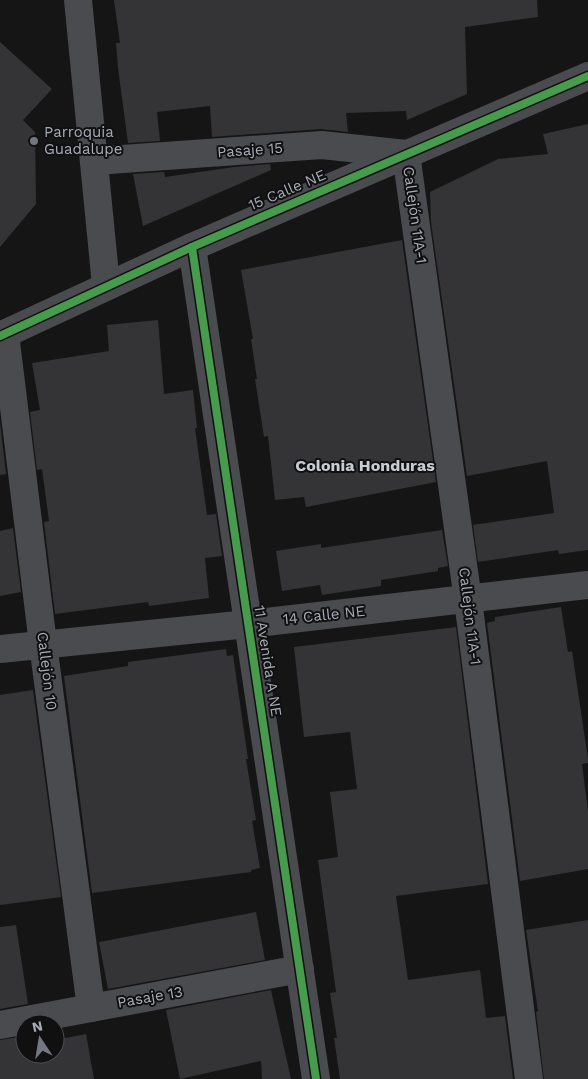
<svg xmlns="http://www.w3.org/2000/svg" width="588" height="1079" viewBox="0 0 588 1079" font-family="'Work Sans',sans-serif">
  <style>
    .building { fill: #343436 }
    .lines { fill: none; stroke-linecap: round; stroke-linejoin: round }
    .minor { stroke: #4a4b4e; stroke-width: 28 }
    .cycleway-casing { stroke: #101011; stroke-width: 11 }
    .cycleway { stroke: #469c4c; stroke-width: 8 }
    .poi-dot { fill: #74777f; stroke: #101011; stroke-width: 2 }
    .labels { text-anchor: middle; stroke-width: 4; stroke-linejoin: round; paint-order: stroke }
    .poi-label { font-size: 15px; fill: #a7acb7; stroke: #101011; text-anchor: start }
    .street-label { font-size: 15px; fill: #a7acb7; stroke: #101011 }
    .neighbourhood-label { font-size: 16px; font-weight: bold; fill: #c7cbd3; stroke: #101011 }
  </style>
  <rect width="100%" height="100%" fill="#151516"/>
  <g class="building">
    <path d="M 114,0 L 537,0 L 538,17 L 465,27 L 467,94 L 407,120 L 406,111 L 346,113 L 348,132 L 321,129 L 212,137 L 210,106 L 157,112 L 160,141 L 128,143 L 118,68 L 116,43 L 120,43 Z"/>
    <path d="M 0,42 L 52,89 L 23,120 L 35,132 L 36,204 L 0,247 Z"/>
    <path d="M 588,124 L 588,550 L 559,554 L 558,550 L 478,562 L 473,525 L 554,513 L 547,461 L 467,476 L 431,222 L 430,192 L 498,159 L 548,154 L 543,134 Z"/>
    <path d="M 270,164 L 271,170 L 143,226 L 133,174 L 164,172 L 165,177 L 234,167 Z"/>
    <path d="M 402,240 L 436,482 L 306,507 L 304,497 L 275,500 L 268,436 L 264,437 L 255,379 L 257,379 L 251,339 L 253,339 L 241,270 Z"/>
    <path d="M 158,320 L 164,394 L 193,390 L 197,428 L 195,428 L 207,515 L 216,514 L 222,556 L 205,558 L 209,598 L 149,606 L 148,602 L 55,614 L 44,522 L 49,521 L 42,469 L 37,470 L 30,412 L 40,410 L 32,363 L 109,351 L 107,325 Z"/>
    <path d="M 0,422 L 6,474 L 0,475 Z"/>
    <path d="M 13,528 L 21,592 L 0,596 L 0,531 Z"/>
    <path d="M 442,530 L 448,566 L 438,568 L 438,571 L 381,580 L 381,586 L 322,595 L 320,585 L 282,591 L 276,551 L 321,544 L 321,548 Z"/>
    <path d="M 561,607 L 568,652 L 572,651 L 588,759 L 588,763 L 582,764 L 588,811 L 588,869 L 520,881 L 487,623 L 495,621 L 495,617 Z"/>
    <path d="M 456,627 L 488,884 L 396,896 L 408,980 L 480,970 L 486,1018 L 505,1016 L 513,1079 L 340,1079 L 334,1038 L 337,1038 L 330,993 L 336,992 L 318,860 L 338,857 L 330,792 L 357,789 L 350,732 L 304,737 L 294,647 Z"/>
    <path d="M 226,649 L 227,656 L 233,655 L 248,759 L 246,759 L 256,820 L 252,821 L 260,868 L 251,870 L 251,872 L 92,893 L 64,676 L 128,666 L 128,662 Z"/>
    <path d="M 33,690 L 61,897 L 0,905 L 0,695 Z"/>
    <path d="M 256,912 L 265,960 L 108,989 L 99,942 Z"/>
    <path d="M 588,920 L 588,1079 L 544,1079 L 536,1012 L 538,1011 L 526,930 Z"/>
    <path d="M 16,925 L 28,1004 L 0,1009 L 0,927 Z"/>
    <path d="M 271,990 L 291,1079 L 262,1079 L 261,1061 L 180,1079 L 166,1010 Z"/>
    <path d="M 86,1034 L 94,1079 L 0,1079 L 0,1040 L 25,1036 L 25,1054 L 55,1054 L 55,1040 Z"/>
  </g>
  <g class="lines">
    <g class="minor">
      <path d="M 78,0 L 106,285"/>
      <path d="M 94,161 L 322,145 L 406,154 L 468,600 L 529,1079"/>
      <path d="M 192,247 L 316,1079"/>
      <path d="M 5,334 L 43,644 L 91,1008"/>
      <path d="M 0,336 L 192,247 L 588,76"/>
      <path d="M 0,649 L 248,624 L 588,585"/>
      <path d="M 0,1025 L 300,969"/>
    </g>
    <g class="cycleway-casing">
      <g id="cycleway">
        <path d="M 192,247 L 316,1079"/>
        <path d="M 0,336 L 192,247 L 588,76"/>
      </g>
    </g>
    <use href="#cycleway" class="cycleway"/>
  </g>
  <circle class="poi-dot" cx="34" cy="141" r="5"/>
  <g class="labels">
    <g class="poi-label">
      <text x="44" y="137">Parroquia<tspan x="44" dy="17">Guadalupe</tspan></text>
    </g>
    <g class="street-label">
      <text transform="translate(250 150) rotate(-4)" y="5">Pasaje 15</text>
      <text transform="translate(287 190) rotate(-23)" y="5">15 Calle NE</text>
      <text transform="translate(415 215) rotate(82)" y="5">Callejón 11A-1</text>
      <text transform="translate(324 615) rotate(-6)" y="5">14 Calle NE</text>
      <text transform="translate(470 616) rotate(83)" y="5">Callejón 11A-1</text>
      <text transform="translate(268 661) rotate(81)" y="5">11 Avenida A NE</text>
      <text transform="translate(47 671) rotate(83)" y="5">Callejón 10</text>
      <text transform="translate(150 997) rotate(-10)" y="5">Pasaje 13</text>
    </g>
    <g class="neighbourhood-label">
      <text x="365" y="471">Colonia Honduras</text>
    </g>
  </g>
  <g transform="translate(40 1039) rotate(348)"><circle r="24" fill="#101011" stroke="#4c4e53"/>
  <path d="M0-4L9 19L0 12L-9 19Z" fill="#74777f"/>
  <text y="-8" font-size="14" font-weight="bold" text-anchor="middle" fill="#a7acb7">N</text>
  </g>
</svg>
